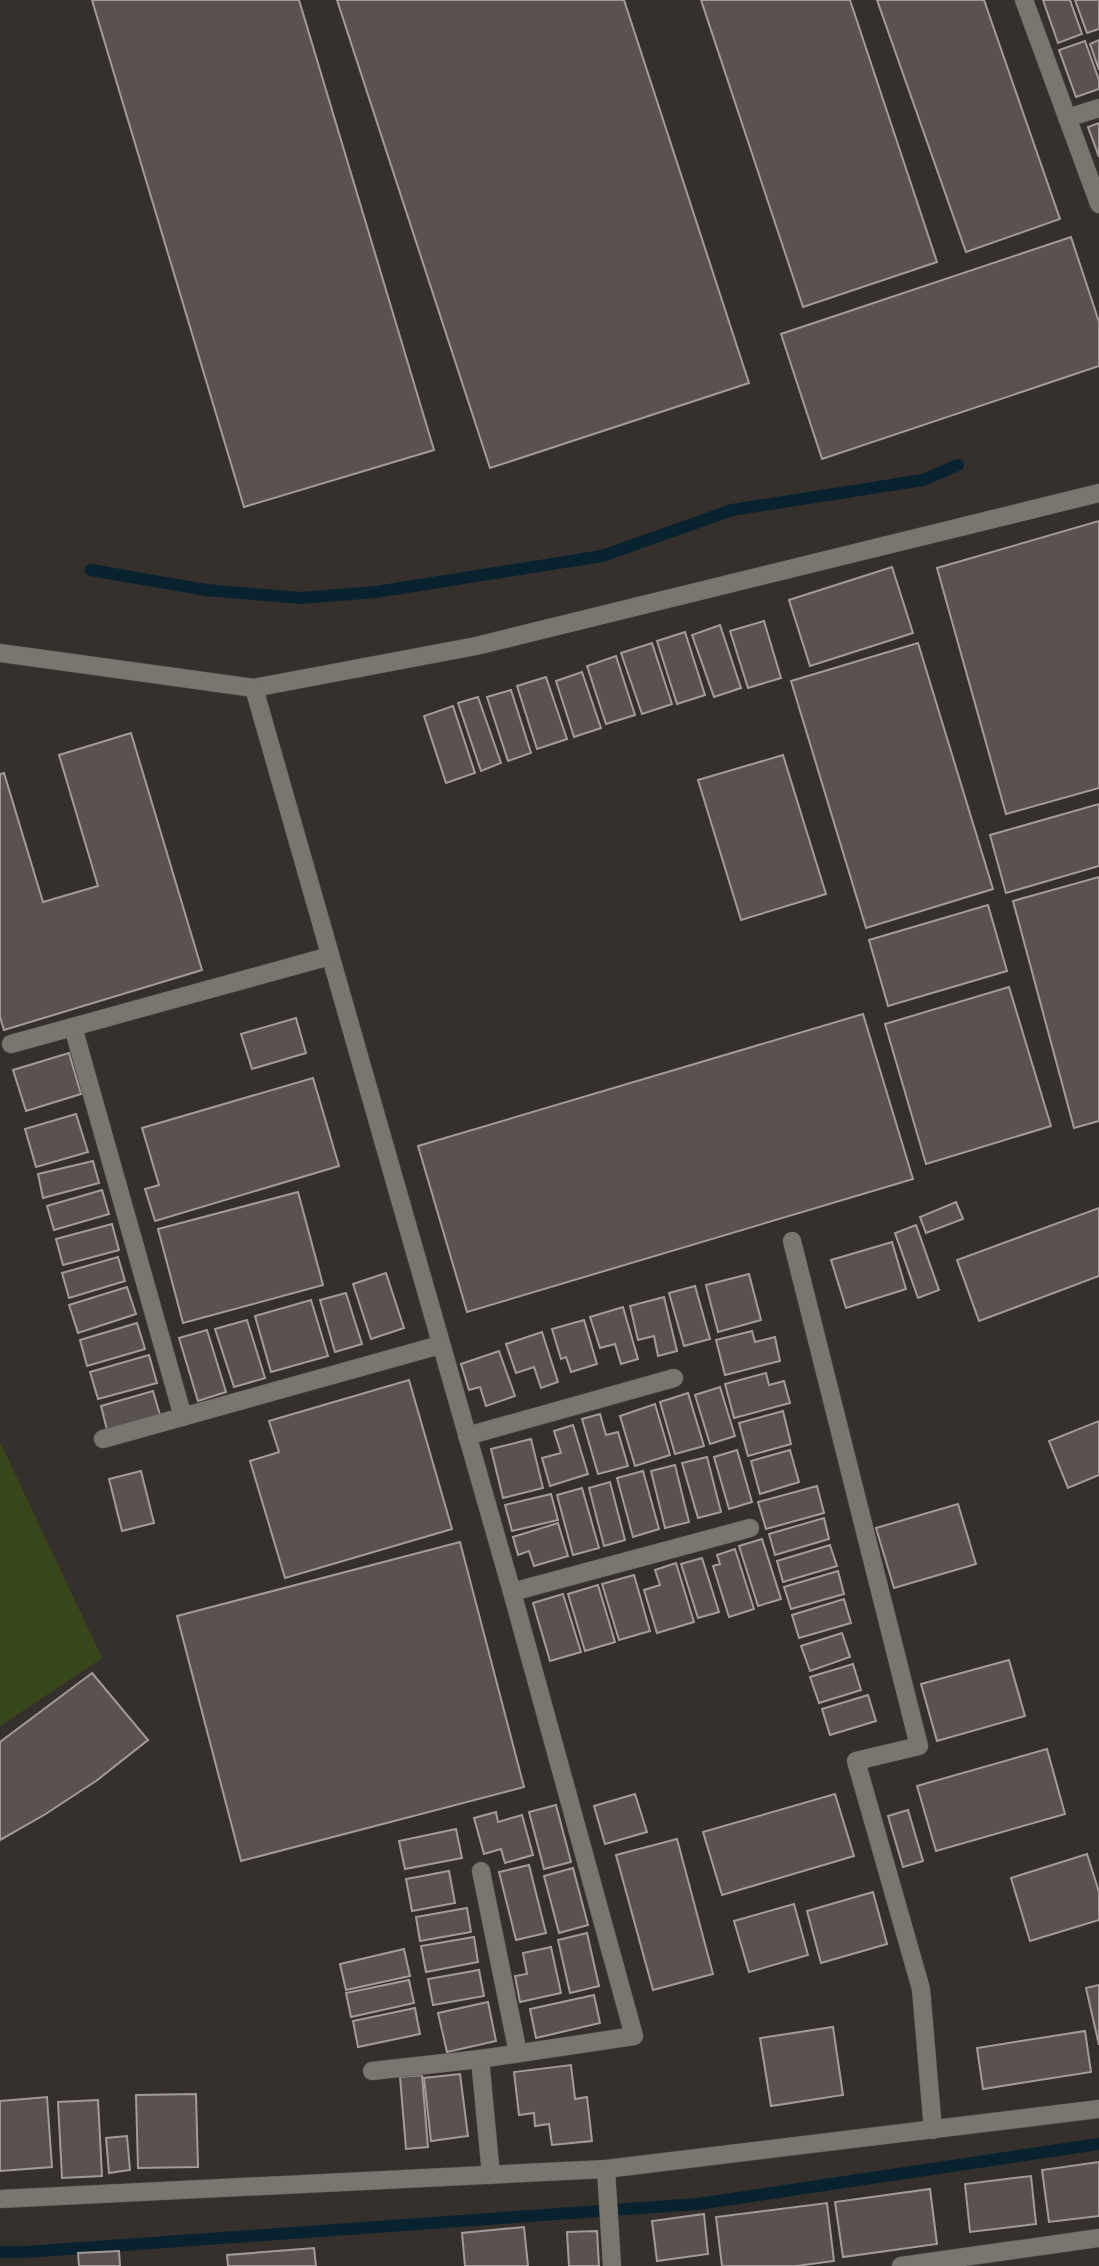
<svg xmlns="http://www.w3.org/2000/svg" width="1099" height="2266" viewBox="0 0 1099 2266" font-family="'Fira Sans',sans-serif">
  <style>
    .green { fill: #38471a }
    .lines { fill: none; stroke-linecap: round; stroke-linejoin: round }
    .stream { stroke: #08232f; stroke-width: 12 }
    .building { fill: #5a5251; stroke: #a49b99; stroke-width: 2 }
    .minor-casing { stroke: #514e4a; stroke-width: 19 }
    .minor { stroke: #7a756f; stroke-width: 18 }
  </style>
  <rect width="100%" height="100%" fill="#35302c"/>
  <path class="green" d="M 0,1442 L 102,1658 L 0,1726 Z"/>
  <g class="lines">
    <g class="stream">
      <path d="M 91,570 L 206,590 L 302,598 L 376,592 L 602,556 L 732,510 L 923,480 L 958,465"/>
      <path d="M 0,2252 L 25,2252 L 698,2204 L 1099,2144"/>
    </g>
  </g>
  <g class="building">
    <path d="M 92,0 L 299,0 L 434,450 L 244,507 Z"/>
    <path d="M 337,0 L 624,0 L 749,383 L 490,468 Z"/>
    <path d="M 701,0 L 850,0 L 937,262 L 803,307 Z"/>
    <path d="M 877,0 L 984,0 L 1060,219 L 966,252 Z"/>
    <path d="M 1043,0 L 1070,0 L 1082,34 L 1058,43 Z"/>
    <path d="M 1075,0 L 1099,0 L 1099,29 L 1087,33 Z"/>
    <path d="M 1099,40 L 1099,70 L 1090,44 Z"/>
    <path d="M 1085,41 L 1099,80 L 1099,89 L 1076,97 L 1059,50 Z"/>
    <path d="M 1099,123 L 1099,157 L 1088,127 Z"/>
    <path d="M 1071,237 L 1099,322 L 1099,366 L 822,459 L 781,334 Z"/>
    <path d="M 1099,521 L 1099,788 L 1006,814 L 937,568 Z"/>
    <path d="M 892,567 L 913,633 L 810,666 L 789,600 Z"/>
    <path d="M 764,621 L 781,678 L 748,688 L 730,631 Z"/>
    <path d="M 720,625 L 741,688 L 714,697 L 692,635 Z"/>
    <path d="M 685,632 L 705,695 L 677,704 L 657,641 Z"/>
    <path d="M 652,643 L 672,704 L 642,714 L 621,653 Z"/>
    <path d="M 918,643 L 993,889 L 866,928 L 791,681 Z"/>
    <path d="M 616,656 L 635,715 L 606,724 L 587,666 Z"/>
    <path d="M 582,672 L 601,728 L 574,737 L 556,681 Z"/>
    <path d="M 546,677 L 567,739 L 537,749 L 517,686 Z"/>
    <path d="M 511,690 L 531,753 L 508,761 L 487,697 Z"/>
    <path d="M 478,697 L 501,763 L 481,771 L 458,703 Z"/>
    <path d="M 453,706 L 475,773 L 446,783 L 424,716 Z"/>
    <path d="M 131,733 L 202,970 L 4,1030 L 0,1017 L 0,774 L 4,773 L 43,902 L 98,886 L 59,755 Z"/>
    <path d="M 783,755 L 826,894 L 741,920 L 698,780 Z"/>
    <path d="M 1099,804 L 1099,866 L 1006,893 L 990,835 Z"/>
    <path d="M 1099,877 L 1099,1121 L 1074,1128 L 1013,901 Z"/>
    <path d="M 988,905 L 1007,971 L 888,1006 L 869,940 Z"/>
    <path d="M 1009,987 L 1051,1126 L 926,1164 L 885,1024 Z"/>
    <path d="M 863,1014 L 913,1179 L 467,1312 L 418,1146 Z"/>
    <path d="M 296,1018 L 306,1053 L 252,1069 L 241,1034 Z"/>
    <path d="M 69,1053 L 81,1094 L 26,1111 L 13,1070 Z"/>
    <path d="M 313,1078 L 339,1166 L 155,1221 L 145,1189 L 159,1185 L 142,1128 Z"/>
    <path d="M 76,1114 L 88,1152 L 36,1167 L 25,1129 Z"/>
    <path d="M 93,1161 L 99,1183 L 43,1198 L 38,1174 Z"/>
    <path d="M 102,1190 L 109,1214 L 54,1230 L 47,1206 Z"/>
    <path d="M 298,1192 L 323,1285 L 183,1323 L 158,1229 Z"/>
    <path d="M 956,1202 L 963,1219 L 926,1233 L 920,1217 Z"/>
    <path d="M 1099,1208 L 1099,1276 L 979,1321 L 957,1260 Z"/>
    <path d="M 112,1224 L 119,1250 L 63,1265 L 56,1239 Z"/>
    <path d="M 916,1225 L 939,1290 L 918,1298 L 895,1233 Z"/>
    <path d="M 892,1242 L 906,1289 L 846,1308 L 831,1260 Z"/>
    <path d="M 118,1257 L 125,1281 L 69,1298 L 62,1273 Z"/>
    <path d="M 386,1273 L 404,1328 L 371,1339 L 353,1284 Z"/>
    <path d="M 749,1274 L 761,1320 L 718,1332 L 706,1285 Z"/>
    <path d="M 695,1286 L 710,1339 L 684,1346 L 669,1293 Z"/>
    <path d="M 127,1287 L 136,1314 L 78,1333 L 69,1305 Z"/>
    <path d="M 346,1293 L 362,1344 L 335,1352 L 320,1300 Z"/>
    <path d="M 664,1297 L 677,1351 L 658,1356 L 654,1336 L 638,1340 L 630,1306 Z"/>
    <path d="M 311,1300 L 328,1356 L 271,1372 L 255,1316 Z"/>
    <path d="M 623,1307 L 638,1359 L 621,1364 L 615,1344 L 600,1348 L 590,1317 Z"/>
    <path d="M 247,1320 L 265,1378 L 234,1387 L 215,1329 Z"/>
    <path d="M 584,1320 L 597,1364 L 571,1372 L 566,1357 L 561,1359 L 552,1329 Z"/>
    <path d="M 137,1323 L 145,1349 L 87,1366 L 80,1340 Z"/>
    <path d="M 207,1330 L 226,1392 L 198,1401 L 179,1338 Z"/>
    <path d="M 752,1331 L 755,1342 L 775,1337 L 780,1361 L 725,1375 L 716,1340 Z"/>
    <path d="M 542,1332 L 558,1382 L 541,1388 L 534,1367 L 516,1373 L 506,1344 Z"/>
    <path d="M 499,1351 L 515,1396 L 486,1406 L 480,1387 L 469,1390 L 461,1364 Z"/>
    <path d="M 149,1355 L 157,1383 L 98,1399 L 90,1372 Z"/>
    <path d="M 766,1373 L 769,1385 L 784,1381 L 790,1403 L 734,1418 L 725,1384 Z"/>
    <path d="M 409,1380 L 452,1529 L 285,1578 L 250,1461 L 279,1452 L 269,1421 Z"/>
    <path d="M 720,1387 L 735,1436 L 710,1444 L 695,1395 Z"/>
    <path d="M 153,1391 L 160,1415 L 107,1430 L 101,1406 Z"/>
    <path d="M 688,1393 L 704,1446 L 675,1454 L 660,1402 Z"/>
    <path d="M 655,1404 L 670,1455 L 635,1466 L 620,1416 Z"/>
    <path d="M 783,1411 L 791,1444 L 748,1456 L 739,1423 Z"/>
    <path d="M 600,1414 L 606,1435 L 618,1432 L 628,1466 L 598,1474 L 582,1419 Z"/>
    <path d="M 1099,1421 L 1099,1475 L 1068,1488 L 1049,1441 Z"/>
    <path d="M 573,1425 L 588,1474 L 550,1486 L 542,1458 L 561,1453 L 554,1431 Z"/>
    <path d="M 531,1439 L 543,1488 L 503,1498 L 491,1449 Z"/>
    <path d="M 737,1450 L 752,1502 L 729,1509 L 714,1457 Z"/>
    <path d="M 790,1450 L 799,1482 L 760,1494 L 751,1461 Z"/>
    <path d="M 707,1457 L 721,1512 L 698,1518 L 682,1463 Z"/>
    <path d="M 675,1465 L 689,1522 L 665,1528 L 651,1471 Z"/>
    <path d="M 141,1471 L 154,1523 L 122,1531 L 109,1479 Z"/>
    <path d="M 643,1471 L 659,1529 L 633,1537 L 617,1478 Z"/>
    <path d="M 610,1482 L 625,1540 L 604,1546 L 589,1488 Z"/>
    <path d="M 817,1486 L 824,1513 L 766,1529 L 758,1502 Z"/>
    <path d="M 582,1488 L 599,1548 L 573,1555 L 557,1495 Z"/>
    <path d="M 551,1494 L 558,1520 L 512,1531 L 505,1505 Z"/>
    <path d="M 958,1504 L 976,1564 L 894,1588 L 876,1528 Z"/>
    <path d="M 824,1518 L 829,1539 L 775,1555 L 769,1534 Z"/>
    <path d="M 558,1523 L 568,1556 L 534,1566 L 529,1551 L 518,1555 L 513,1537 Z"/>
    <path d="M 762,1539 L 781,1599 L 758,1606 L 739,1546 Z"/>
    <path d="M 460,1542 L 524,1787 L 241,1861 L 177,1616 Z"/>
    <path d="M 830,1545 L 837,1566 L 783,1582 L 777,1561 Z"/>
    <path d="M 735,1549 L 754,1609 L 729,1617 L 713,1566 L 720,1564 L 717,1555 Z"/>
    <path d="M 702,1558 L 719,1612 L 698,1618 L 681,1564 Z"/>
    <path d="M 676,1563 L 694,1622 L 657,1633 L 644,1590 L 660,1585 L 655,1570 Z"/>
    <path d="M 838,1571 L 844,1594 L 791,1609 L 784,1587 Z"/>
    <path d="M 634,1575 L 650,1631 L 619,1640 L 602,1584 Z"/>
    <path d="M 598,1585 L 615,1642 L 585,1651 L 568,1594 Z"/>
    <path d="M 563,1594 L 581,1652 L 550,1661 L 533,1603 Z"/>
    <path d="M 844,1599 L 851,1623 L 799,1638 L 792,1615 Z"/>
    <path d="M 842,1633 L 850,1657 L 810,1671 L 801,1646 Z"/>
    <path d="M 1009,1660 L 1025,1716 L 937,1741 L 921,1684 Z"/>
    <path d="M 853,1664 L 861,1690 L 819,1703 L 810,1677 Z"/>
    <path d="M 92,1673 L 148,1740 L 96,1781 L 44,1815 L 0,1840 L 0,1742 Z"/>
    <path d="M 868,1695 L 876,1721 L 830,1735 L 822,1709 Z"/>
    <path d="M 1047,1749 L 1065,1814 L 936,1851 L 917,1786 Z"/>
    <path d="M 635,1794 L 647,1832 L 605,1844 L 594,1806 Z"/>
    <path d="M 835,1794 L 854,1856 L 722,1895 L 703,1832 Z"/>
    <path d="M 556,1805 L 571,1862 L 544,1869 L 529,1812 Z"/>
    <path d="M 908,1810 L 923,1861 L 903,1867 L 888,1816 Z"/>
    <path d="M 496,1812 L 498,1822 L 522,1815 L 533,1855 L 505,1863 L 501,1849 L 484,1854 L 474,1818 Z"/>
    <path d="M 456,1829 L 462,1858 L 405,1869 L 399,1841 Z"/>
    <path d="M 677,1839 L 713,1974 L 653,1990 L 616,1855 Z"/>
    <path d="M 1087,1854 L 1099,1892 L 1099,1920 L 1030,1941 L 1011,1878 Z"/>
    <path d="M 529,1865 L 546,1933 L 516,1940 L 499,1872 Z"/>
    <path d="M 573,1868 L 588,1925 L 559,1933 L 544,1876 Z"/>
    <path d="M 449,1871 L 455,1903 L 412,1911 L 406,1879 Z"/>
    <path d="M 873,1892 L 887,1944 L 821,1963 L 807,1911 Z"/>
    <path d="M 794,1904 L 808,1955 L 749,1972 L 734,1921 Z"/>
    <path d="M 467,1908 L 471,1932 L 420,1941 L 416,1917 Z"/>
    <path d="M 587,1933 L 599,1986 L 570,1993 L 558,1940 Z"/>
    <path d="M 474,1937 L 478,1962 L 426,1972 L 421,1946 Z"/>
    <path d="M 551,1947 L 561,1993 L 520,2002 L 515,1976 L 527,1974 L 523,1953 Z"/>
    <path d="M 404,1949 L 410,1976 L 346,1990 L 340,1964 Z"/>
    <path d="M 479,1970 L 484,1996 L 433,2005 L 428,1979 Z"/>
    <path d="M 409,1980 L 414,2003 L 351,2017 L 346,1993 Z"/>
    <path d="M 1099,1985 L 1099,2045 L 1086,1988 Z"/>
    <path d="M 594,1995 L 600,2023 L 536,2038 L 530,2009 Z"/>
    <path d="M 488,2002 L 496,2041 L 447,2052 L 438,2013 Z"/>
    <path d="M 415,2008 L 420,2034 L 358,2047 L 353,2021 Z"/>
    <path d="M 833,2027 L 843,2095 L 771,2106 L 760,2038 Z"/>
    <path d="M 1085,2031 L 1091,2072 L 983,2089 L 977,2048 Z"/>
    <path d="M 571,2065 L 575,2099 L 587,2097 L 592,2141 L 552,2145 L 549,2124 L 535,2126 L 534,2113 L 519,2115 L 514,2072 Z"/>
    <path d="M 460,2074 L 468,2136 L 431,2141 L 424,2078 Z"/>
    <path d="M 422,2075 L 428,2147 L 406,2149 L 400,2077 Z"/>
    <path d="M 196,2094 L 198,2167 L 138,2168 L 136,2095 Z"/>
    <path d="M 47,2097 L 52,2167 L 0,2171 L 0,2101 Z"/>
    <path d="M 98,2100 L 102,2176 L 62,2178 L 58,2102 Z"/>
    <path d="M 127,2136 L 130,2170 L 109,2173 L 106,2138 Z"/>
    <path d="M 1099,2162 L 1099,2216 L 1049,2222 L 1042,2170 Z"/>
    <path d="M 1031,2176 L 1036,2224 L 970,2232 L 965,2184 Z"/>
    <path d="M 930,2189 L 937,2244 L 843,2257 L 835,2202 Z"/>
    <path d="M 827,2203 L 834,2261 L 796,2266 L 722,2266 L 716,2217 Z"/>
    <path d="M 704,2214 L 708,2254 L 657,2261 L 652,2221 Z"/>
    <path d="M 524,2227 L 528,2266 L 465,2266 L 462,2233 Z"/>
    <path d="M 597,2231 L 599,2266 L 569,2266 L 567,2232 Z"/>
    <path d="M 314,2248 L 316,2266 L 228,2266 L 227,2255 Z"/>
    <path d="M 119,2251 L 120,2266 L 79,2266 L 78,2253 Z"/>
  </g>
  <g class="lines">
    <g class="minor-casing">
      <g id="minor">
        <path d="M 1024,0 L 1099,204"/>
        <path d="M 1067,118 L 1099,108"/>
        <path d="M 0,653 L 254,688 L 476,646 L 1099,493"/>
        <path d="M 254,688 L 512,1592 L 634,2036 L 480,2059 L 491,2175"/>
        <path d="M 73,1027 L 183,1417"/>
        <path d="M 11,1044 L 330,956"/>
        <path d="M 792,1241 L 919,1746 L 856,1761 L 921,1989 L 933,2130"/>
        <path d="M 467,1436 L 674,1378"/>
        <path d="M 103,1439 L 440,1345"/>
        <path d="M 512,1592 L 750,1528"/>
        <path d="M 481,1871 L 518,2053"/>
        <path d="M 372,2071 L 480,2059"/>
        <path d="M 606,2169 L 612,2266"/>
        <path d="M 0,2199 L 606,2169 L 1099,2109"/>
        <path d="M 901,2266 L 1099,2238"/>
      </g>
    </g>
    <use href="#minor" class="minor"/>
  </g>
</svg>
